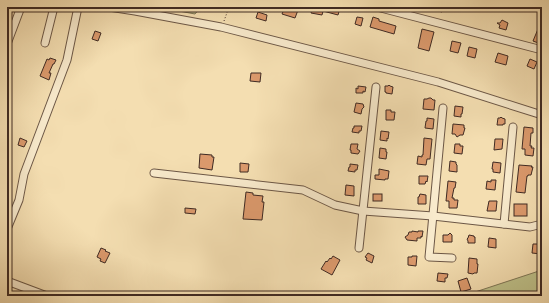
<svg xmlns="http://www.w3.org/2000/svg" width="549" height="303" viewBox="0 0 549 303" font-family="'Gentium Book Plus',serif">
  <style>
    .green { fill: #bec18a; stroke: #7e7656 }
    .building { fill: #db996c; stroke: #3f2a23 }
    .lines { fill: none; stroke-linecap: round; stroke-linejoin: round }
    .minor-casing { stroke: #6c5746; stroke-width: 9 }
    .path { stroke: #3f2a23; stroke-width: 1; stroke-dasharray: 1 2; stroke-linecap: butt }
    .minor { stroke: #f8eacc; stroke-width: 7 }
  </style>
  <rect width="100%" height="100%" fill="#f4deb1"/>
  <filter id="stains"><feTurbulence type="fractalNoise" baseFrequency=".005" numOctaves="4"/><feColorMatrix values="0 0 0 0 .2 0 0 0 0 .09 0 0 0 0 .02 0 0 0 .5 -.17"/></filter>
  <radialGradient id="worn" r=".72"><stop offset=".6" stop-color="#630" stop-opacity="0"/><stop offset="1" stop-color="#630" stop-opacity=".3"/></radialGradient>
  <g class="green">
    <path d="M 178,7 L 201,7 L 195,14 L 179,11 Z"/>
    <path d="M 542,270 L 542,296 L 463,296 Z"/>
  </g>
  <g class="building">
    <path d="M 285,7 L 290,7 L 298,10 L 295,18 L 282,14 Z"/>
    <path d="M 313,7 L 335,7 L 340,8 L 338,15 L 323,11 L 322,15 L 311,13 Z"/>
    <path d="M 428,7 L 443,7 L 442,12 L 428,8 Z"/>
    <path d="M 258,12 L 267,15 L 266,21 L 256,18 Z"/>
    <path d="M 357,17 L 363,18 L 361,26 L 355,24 Z"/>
    <path d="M 373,17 L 379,19 L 379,21 L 396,26 L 394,34 L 370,27 Z"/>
    <path d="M 502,20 L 508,23 L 506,30 L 499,28 L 500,25 L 497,23 L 500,23 Z"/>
    <path d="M 422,29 L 434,32 L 429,51 L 418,48 Z"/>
    <path d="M 538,29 L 542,31 L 542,41 L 541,44 L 533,41 Z"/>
    <path d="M 95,31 L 101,33 L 98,41 L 92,39 Z"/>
    <path d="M 452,41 L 461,43 L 458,53 L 450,51 Z"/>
    <path d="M 469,47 L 477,49 L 475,58 L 467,56 Z"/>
    <path d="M 498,53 L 508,56 L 506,65 L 495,62 Z"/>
    <path d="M 50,58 L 56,60 L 54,64 L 53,64 L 49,73 L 51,73 L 49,80 L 40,76 L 47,59 L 49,60 Z"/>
    <path d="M 530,59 L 537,62 L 534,69 L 527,66 Z"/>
    <path d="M 251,73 L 261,73 L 260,82 L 250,81 Z"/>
    <path d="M 389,85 L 390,86 L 393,87 L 392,94 L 386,93 L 386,92 L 385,92 L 385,86 L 388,86 Z"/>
    <path d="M 358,86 L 366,87 L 365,92 L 363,91 L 363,93 L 356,93 L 356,88 L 358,89 Z"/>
    <path d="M 429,98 L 431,98 L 433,100 L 435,100 L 434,110 L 423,109 L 424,99 L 427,99 Z"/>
    <path d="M 356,103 L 363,104 L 364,107 L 362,109 L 361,114 L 354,112 Z"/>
    <path d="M 455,106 L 463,107 L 462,114 L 461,114 L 461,117 L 454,116 Z"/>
    <path d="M 386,110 L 391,110 L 391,112 L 395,112 L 394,120 L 386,120 Z"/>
    <path d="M 501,117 L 502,118 L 505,119 L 505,124 L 503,124 L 503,125 L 497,125 L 498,118 L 500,118 Z"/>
    <path d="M 427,118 L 434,119 L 433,129 L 425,128 L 426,121 L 427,121 Z"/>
    <path d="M 453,124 L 464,125 L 464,128 L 465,128 L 463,135 L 460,135 L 457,137 L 455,134 L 452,134 Z"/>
    <path d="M 354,126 L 362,126 L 361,131 L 359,131 L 359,133 L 352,132 L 353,128 L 354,128 Z"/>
    <path d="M 524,127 L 533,128 L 533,133 L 531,133 L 530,146 L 532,146 L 531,148 L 534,148 L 533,156 L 525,155 L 525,149 L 522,149 Z"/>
    <path d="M 381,131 L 389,132 L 388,139 L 387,138 L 387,141 L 380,140 Z"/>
    <path d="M 20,138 L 27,141 L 24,147 L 18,145 Z"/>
    <path d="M 424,138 L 432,139 L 430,159 L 427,159 L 426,165 L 417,164 L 418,156 L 422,157 L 422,155 L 423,155 Z"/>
    <path d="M 495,139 L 503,139 L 502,149 L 494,150 Z"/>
    <path d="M 351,144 L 358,144 L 357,149 L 360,151 L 358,154 L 351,153 L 351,150 L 350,150 Z"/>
    <path d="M 455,144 L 460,144 L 460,146 L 463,146 L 462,154 L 454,153 Z"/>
    <path d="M 380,148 L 386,149 L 386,152 L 387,152 L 386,159 L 379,158 Z"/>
    <path d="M 200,154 L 212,155 L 212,157 L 214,157 L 212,170 L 199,168 Z"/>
    <path d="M 450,161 L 456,162 L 456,164 L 457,165 L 457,172 L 449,171 Z"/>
    <path d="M 493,162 L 501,163 L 500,173 L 493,172 L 493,169 L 492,169 Z"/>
    <path d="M 240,163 L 249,164 L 248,172 L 240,172 Z"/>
    <path d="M 350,164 L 358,165 L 357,170 L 355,170 L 355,172 L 348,171 L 349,167 L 350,167 Z"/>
    <path d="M 519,165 L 532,166 L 531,167 L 533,167 L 531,175 L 528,175 L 528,176 L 527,176 L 525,193 L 516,192 Z"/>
    <path d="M 379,169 L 389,171 L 388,179 L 385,179 L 385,180 L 375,179 L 375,175 L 379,175 Z"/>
    <path d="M 419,176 L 428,176 L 427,182 L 426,181 L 425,184 L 419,184 Z"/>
    <path d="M 491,180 L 496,180 L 495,190 L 486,189 L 487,181 L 491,182 Z"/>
    <path d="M 448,181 L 456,182 L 455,188 L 454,188 L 452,198 L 454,198 L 454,200 L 458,200 L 457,208 L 449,208 L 449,201 L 446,201 Z"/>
    <path d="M 346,185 L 354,186 L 354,196 L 345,195 Z"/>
    <path d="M 246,192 L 253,193 L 253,195 L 263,196 L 262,202 L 264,202 L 262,220 L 243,219 Z"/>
    <rect x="373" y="194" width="9" height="7"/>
    <path d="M 420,194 L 426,195 L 426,204 L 418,204 L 418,197 L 419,197 Z"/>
    <path d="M 489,201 L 497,201 L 496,211 L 487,211 Z"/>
    <rect x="514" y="204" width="13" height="12"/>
    <path d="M 185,208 L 196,209 L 195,214 L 185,213 Z"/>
    <path d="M 412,231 L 418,232 L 418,231 L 423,231 L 422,237 L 421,236 L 421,238 L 417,238 L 417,241 L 407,240 L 405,237 L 408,235 L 409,232 L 412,232 Z"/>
    <path d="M 450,233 L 452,235 L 452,242 L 443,242 L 443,235 L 448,235 Z"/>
    <path d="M 469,235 L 474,236 L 474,237 L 475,237 L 475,243 L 468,243 L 468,241 L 467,239 L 468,238 Z"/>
    <path d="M 489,238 L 496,239 L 496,248 L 488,247 Z"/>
    <path d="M 533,244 L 542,244 L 541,254 L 532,253 Z"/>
    <path d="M 101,248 L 106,250 L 105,251 L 110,253 L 105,263 L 100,261 L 101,259 L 97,257 Z"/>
    <path d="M 368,253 L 374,256 L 372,263 L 366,260 L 367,258 L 365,257 Z"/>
    <path d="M 333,256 L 340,260 L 332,275 L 321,269 L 326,261 L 327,262 L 330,258 L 331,259 Z"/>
    <path d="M 412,256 L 417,256 L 416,266 L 408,265 L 408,257 L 412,257 Z"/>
    <path d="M 469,258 L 477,259 L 477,264 L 478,264 L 477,273 L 474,273 L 473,274 L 468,273 Z"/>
    <path d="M 438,273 L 448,274 L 447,278 L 445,278 L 445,282 L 437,281 Z"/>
    <path d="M 467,278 L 471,289 L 461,292 L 458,281 Z"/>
  </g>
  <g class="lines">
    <g class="minor-casing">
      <g id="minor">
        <path d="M 109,7 L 135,11 L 221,27 L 438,82 L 542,115"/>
        <path d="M 377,7 L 542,50"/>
        <path d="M 45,43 L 54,7"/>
        <path d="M 7,44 L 21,7"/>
        <path d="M 443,108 L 429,257 L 452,258"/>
        <path d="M 154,173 L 303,190 L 335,205 L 363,211 L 433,216 L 530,227 L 542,224"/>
        <path d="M 504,224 L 513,127"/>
        <path d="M 7,229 L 19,200 L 24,174 L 67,60 L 78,7"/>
        <path d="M 359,248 L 376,87"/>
        <path d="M 7,281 L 47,296"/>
      </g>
    </g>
    <path class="path" d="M 224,21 L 229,7"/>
    <use href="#minor" class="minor"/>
  </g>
  <rect width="549" height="303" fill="none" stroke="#f4deb1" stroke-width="24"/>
  <rect x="8" y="8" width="533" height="287" fill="none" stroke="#3f2a23" stroke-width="2"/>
  <rect x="12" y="12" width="525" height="279" fill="none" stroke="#3f2a23"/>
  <rect width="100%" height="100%" filter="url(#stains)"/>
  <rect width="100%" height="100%" fill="url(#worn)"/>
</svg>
